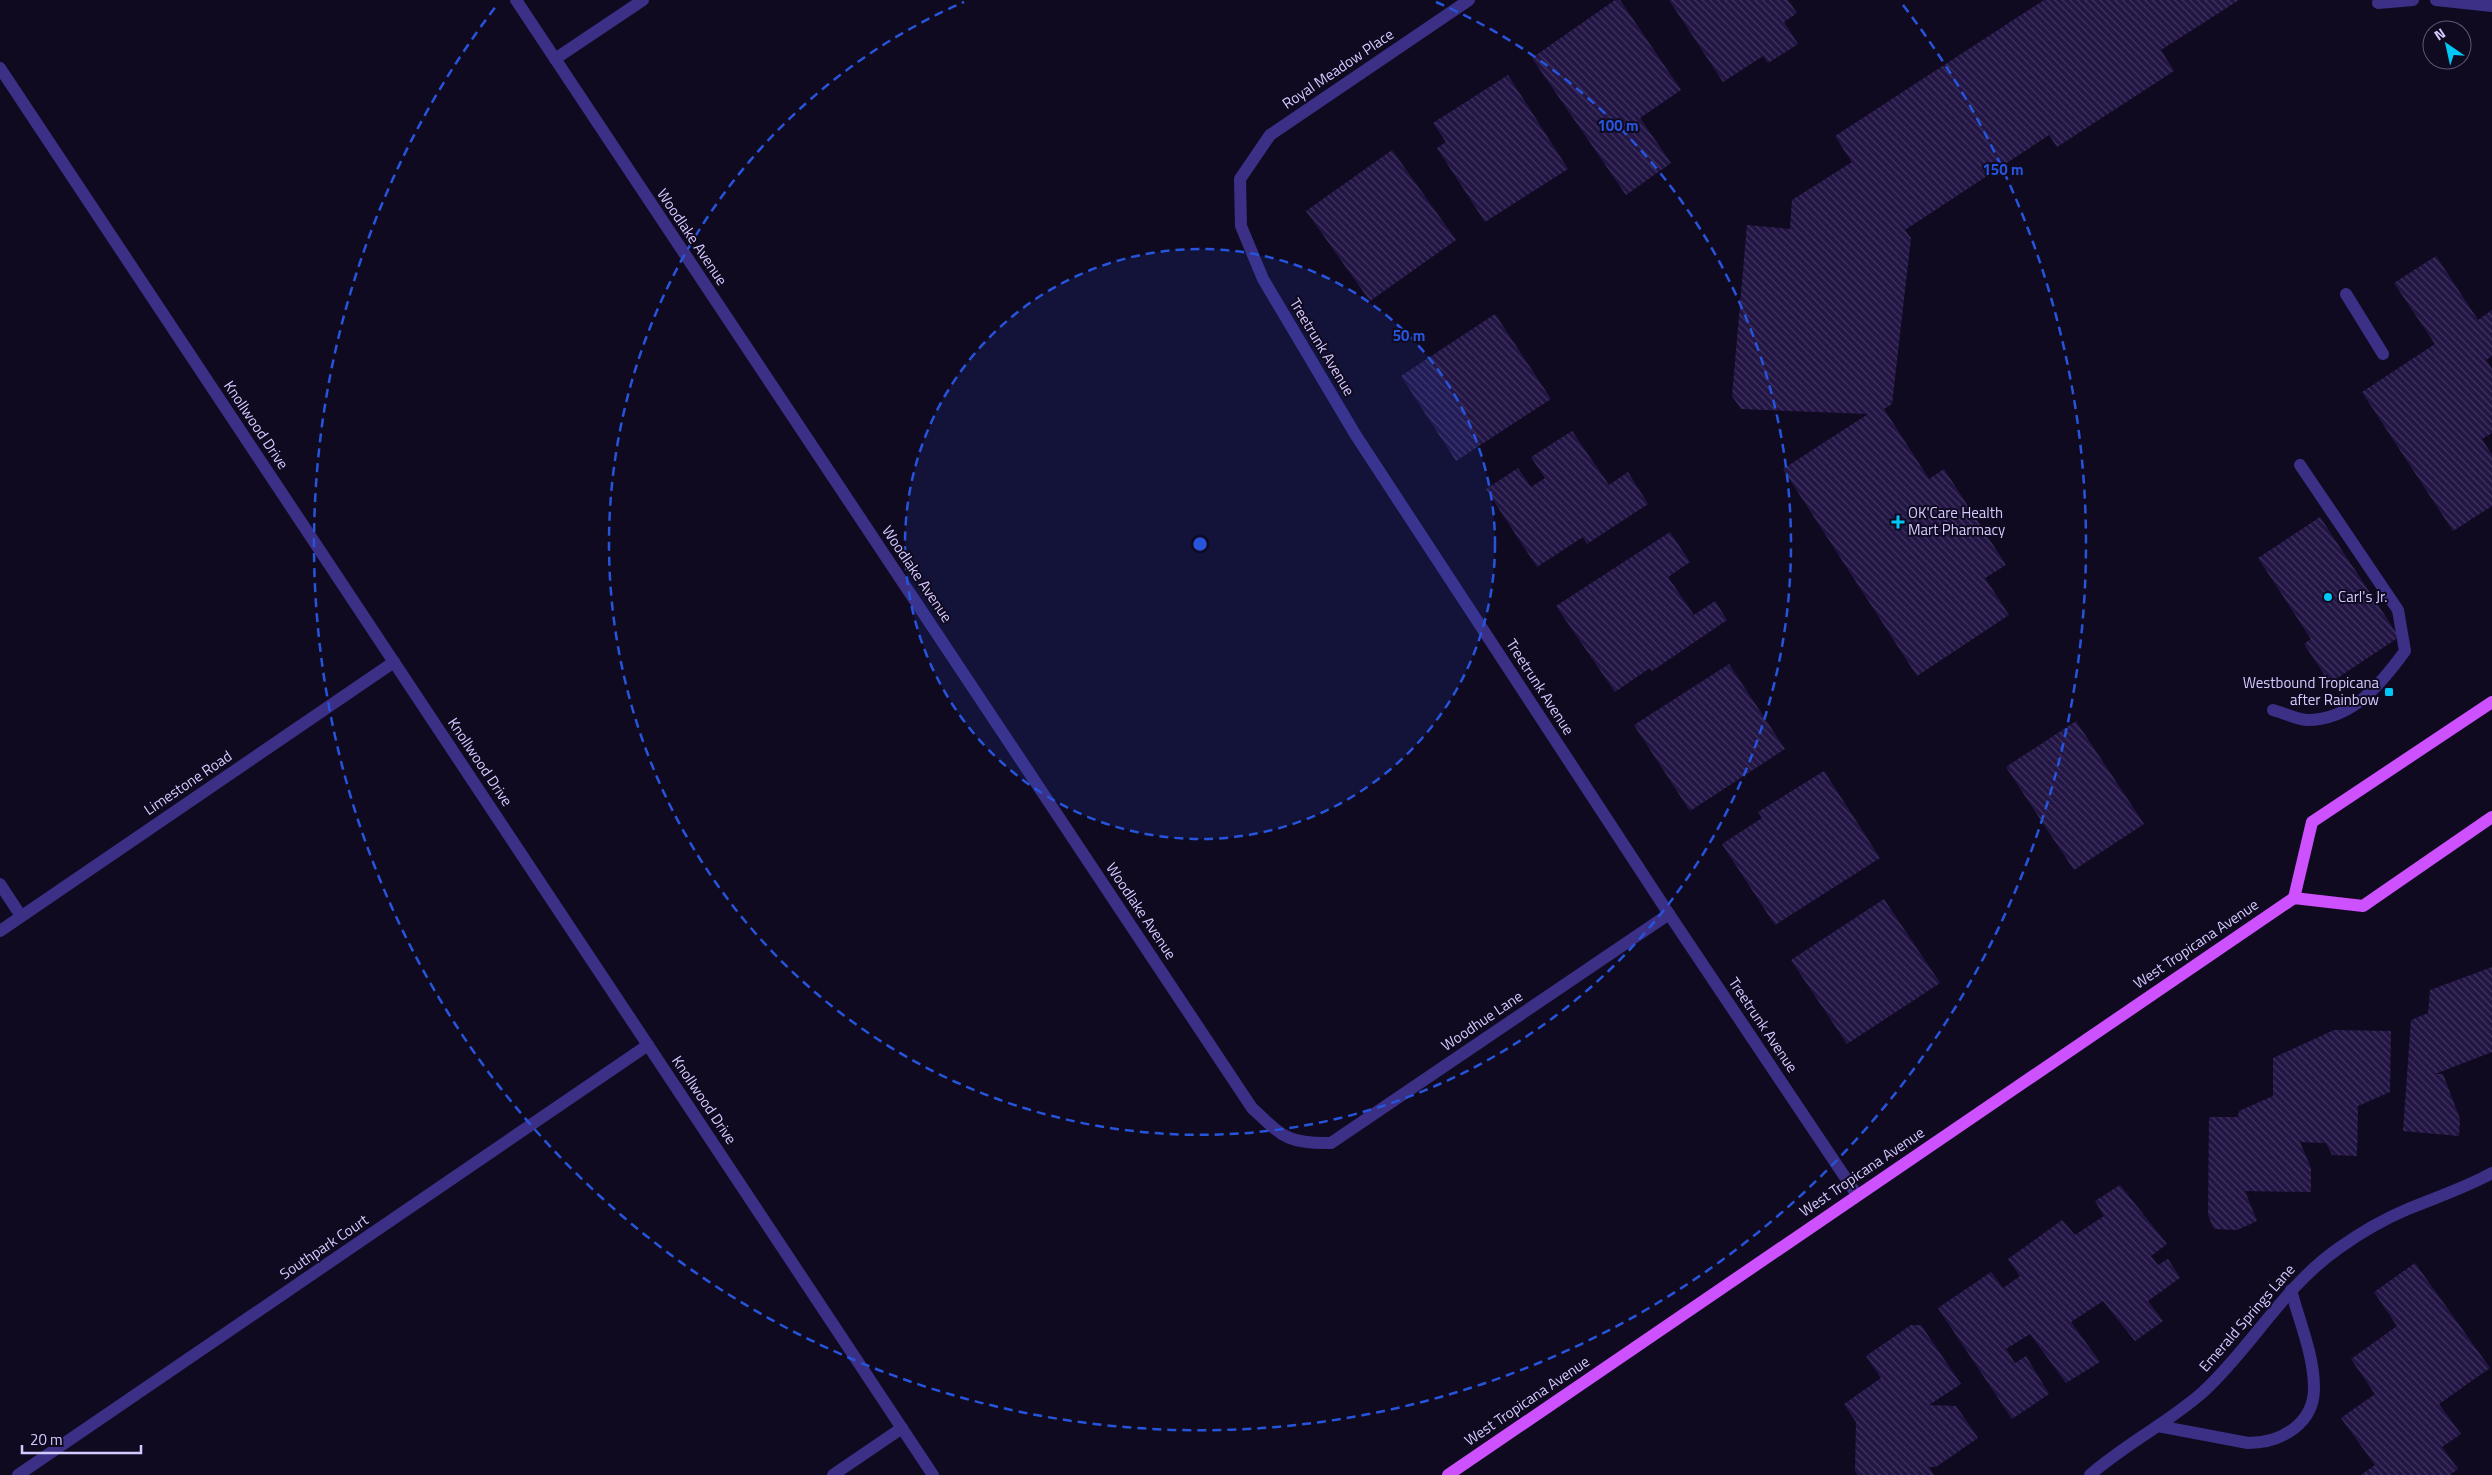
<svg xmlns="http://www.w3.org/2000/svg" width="2492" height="1475" viewBox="0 0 2492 1475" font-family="'Titillium Web',sans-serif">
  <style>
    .building { fill: url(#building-back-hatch) }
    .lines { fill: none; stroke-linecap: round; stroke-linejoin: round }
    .service { stroke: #3b3085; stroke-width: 12 }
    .minor { stroke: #3b3085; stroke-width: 12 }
    .primary { stroke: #ce51ff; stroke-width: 12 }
    .ring { fill: none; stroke: #2654da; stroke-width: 2.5; stroke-dasharray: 9 6 }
    .poi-dot { fill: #00c7f5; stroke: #100a21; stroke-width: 2 }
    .labels { text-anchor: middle; stroke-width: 4; stroke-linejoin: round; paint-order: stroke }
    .street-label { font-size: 15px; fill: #d5caff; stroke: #100a21 }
    .poi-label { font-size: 15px; fill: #d5caff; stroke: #100a21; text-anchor: start }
    .centre { fill: #2654da; stroke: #100a21; stroke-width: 2.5 }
    .ring-label { font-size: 15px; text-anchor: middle; font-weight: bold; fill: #2654da; stroke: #100a21; stroke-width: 4; stroke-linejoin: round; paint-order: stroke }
  </style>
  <defs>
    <pattern id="building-back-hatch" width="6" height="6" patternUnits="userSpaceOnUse" patternTransform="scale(1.25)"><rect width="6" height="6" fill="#221544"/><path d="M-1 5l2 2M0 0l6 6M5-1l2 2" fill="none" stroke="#413660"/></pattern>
  </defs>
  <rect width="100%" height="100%" fill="#100a21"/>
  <g class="building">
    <path d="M 1615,0 L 1620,0 L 1681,90 L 1640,118 L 1671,163 L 1626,195 L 1532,58 Z"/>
    <path d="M 1669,0 L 1788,0 L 1797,13 L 1784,22 L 1798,44 L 1768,63 L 1763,56 L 1723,82 Z"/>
    <path d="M 2044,0 L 2239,0 L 2161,50 L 2174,71 L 2057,147 L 2049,135 L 1905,230 L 1911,238 L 1892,404 L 1884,409 L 1929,479 L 1944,469 L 2006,565 L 1985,578 L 2009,615 L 1917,676 L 1783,469 L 1868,414 L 1741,409 L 1732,396 L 1747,225 L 1790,229 L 1792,200 L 1852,162 L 1835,136 Z"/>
    <path d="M 1508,75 L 1568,169 L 1485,222 L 1437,148 L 1446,142 L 1433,123 Z"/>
    <path d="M 1392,150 L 1456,240 L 1370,301 L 1306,211 Z"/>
    <path d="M 2436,256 L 2478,320 L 2492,310 L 2492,356 L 2486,360 L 2492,369 L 2492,433 L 2482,439 L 2492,455 L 2492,506 L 2453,531 L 2362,392 L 2435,344 L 2394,283 Z"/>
    <path d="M 1495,314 L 1551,399 L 1456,461 L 1401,376 Z"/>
    <path d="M 1572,431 L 1609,485 L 1628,472 L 1648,504 L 1587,544 L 1583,537 L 1537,567 L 1486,489 L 1518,468 L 1531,487 L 1545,478 L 1531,457 Z"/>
    <path d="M 2320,517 L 2399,637 L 2330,683 L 2304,644 L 2311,639 L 2258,558 Z"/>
    <path d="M 1670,532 L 1690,562 L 1668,577 L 1694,615 L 1715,601 L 1727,620 L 1652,671 L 1650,668 L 1615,692 L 1556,606 Z"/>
    <path d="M 1729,664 L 1785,749 L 1690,811 L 1634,725 Z"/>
    <path d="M 2076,721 L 2144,824 L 2074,870 L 2006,767 Z"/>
    <path d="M 1824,771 L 1880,858 L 1775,925 L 1722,844 L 1762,818 L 1758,812 Z"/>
    <path d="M 1884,899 L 1940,983 L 1847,1044 L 1791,960 Z"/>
    <path d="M 2492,967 L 2492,1052 L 2435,1074 L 2443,1074 L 2460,1119 L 2459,1136 L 2403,1131 L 2411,1020 L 2428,1013 L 2430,990 Z"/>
    <path d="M 2334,1030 L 2391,1031 L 2390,1092 L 2358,1106 L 2357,1156 L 2332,1155 L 2326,1143 L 2300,1142 L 2311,1168 L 2311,1192 L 2245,1191 L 2257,1221 L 2237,1230 L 2214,1229 L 2208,1215 L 2209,1117 L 2238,1117 L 2239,1111 L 2273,1096 L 2273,1058 Z"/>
    <path d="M 2120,1185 L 2167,1244 L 2151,1256 L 2158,1265 L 2168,1259 L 2180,1278 L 2148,1301 L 2163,1321 L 2135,1341 L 2103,1301 L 2071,1322 L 2100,1362 L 2066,1383 L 2030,1334 L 2006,1349 L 2015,1363 L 2026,1356 L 2049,1394 L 2012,1419 L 1938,1308 L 1991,1272 L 2003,1288 L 2020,1276 L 2008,1259 L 2062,1220 L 2075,1235 L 2104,1216 L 2095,1201 Z"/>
    <path d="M 2415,1263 L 2490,1368 L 2439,1404 L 2461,1434 L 2442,1447 L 2458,1469 L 2450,1475 L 2361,1475 L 2375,1465 L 2341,1418 L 2375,1394 L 2351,1359 L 2397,1326 L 2374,1292 Z"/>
    <path d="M 1911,1325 L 1921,1325 L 1961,1384 L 1929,1405 L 1956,1406 L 1978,1438 L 1936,1467 L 1929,1467 L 1934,1475 L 1858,1475 L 1855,1471 L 1856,1422 L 1844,1404 L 1881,1378 L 1866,1356 Z"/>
  </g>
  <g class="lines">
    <g class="service">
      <path d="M 2436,0 L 2492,6"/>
      <path d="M 2378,3 L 2413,0"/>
      <path d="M 2346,294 L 2383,354"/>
      <path d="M 2273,710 C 2284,713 2296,719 2307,720 C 2352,720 2381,684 2405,651 L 2398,610 L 2300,465"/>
      <path d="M 2158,1426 L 2248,1443 C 2281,1443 2314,1424 2314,1388 C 2314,1355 2299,1321 2291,1290"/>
    </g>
    <g class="minor">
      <path d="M 516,0 L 1252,1108 C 1282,1136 1287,1144 1331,1143 L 1669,914"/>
      <path d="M 1469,0 L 1270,135 L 1240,179 L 1241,226 L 1263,279 L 1355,434 L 1669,914 L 1857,1195"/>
      <path d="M 555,59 L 643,0"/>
      <path d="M 0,68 L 933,1475"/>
      <path d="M 0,884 L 21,916"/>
      <path d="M 0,931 L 394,662"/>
      <path d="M 18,1475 L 648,1045"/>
      <path d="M 833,1475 L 902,1428"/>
      <path d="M 2090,1475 C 2125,1444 2168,1423 2203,1392 C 2252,1347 2283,1287 2339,1248 C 2360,1233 2384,1219 2408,1209 C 2437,1197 2465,1188 2492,1173"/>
    </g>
    <g class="primary">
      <path d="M 2294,898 L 2312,822 L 2492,702"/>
      <path d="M 1448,1475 L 2294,898 L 2363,906 L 2492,817"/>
    </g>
  </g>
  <circle cx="1200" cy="544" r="295" fill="#2654da" fill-opacity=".12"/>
  <g class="ring">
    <circle cx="1200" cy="544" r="295"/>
    <path d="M1436 2A591 591 0 1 1 964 2"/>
    <path d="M1903 5A886 886 0 1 1 497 5"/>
  </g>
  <g class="poi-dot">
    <path d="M1895.5 514.5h5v5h5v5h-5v5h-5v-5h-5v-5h5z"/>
    <circle cx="2328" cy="597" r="5"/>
    <rect x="2384" y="687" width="10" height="10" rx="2.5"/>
  </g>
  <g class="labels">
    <g class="street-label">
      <text transform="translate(1338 69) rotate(-34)" y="5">Royal Meadow Place</text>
      <text transform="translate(692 237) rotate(56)" y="5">Woodlake Avenue</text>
      <text transform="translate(1322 347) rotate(59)" y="5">Treetrunk Avenue</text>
      <text transform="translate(256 425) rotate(56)" y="5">Knollwood Drive</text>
      <text transform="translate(917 574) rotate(56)" y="5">Woodlake Avenue</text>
      <text transform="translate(1540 687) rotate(57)" y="5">Treetrunk Avenue</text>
      <text transform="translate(480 762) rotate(56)" y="5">Knollwood Drive</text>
      <text transform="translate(188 783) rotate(-34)" y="5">Limestone Road</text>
      <text transform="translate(1141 911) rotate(56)" y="5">Woodlake Avenue</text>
      <text transform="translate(2196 944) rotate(-34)" y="5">West Tropicana Avenue</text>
      <text transform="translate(1482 1021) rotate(-34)" y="5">Woodhue Lane</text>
      <text transform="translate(1763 1025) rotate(56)" y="5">Treetrunk Avenue</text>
      <text transform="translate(704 1100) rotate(56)" y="5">Knollwood Drive</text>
      <text transform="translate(1862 1172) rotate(-34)" y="5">West Tropicana Avenue</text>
      <text transform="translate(324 1247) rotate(-34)" y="5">Southpark Court</text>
      <text transform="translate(2247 1318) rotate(-49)" y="5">Emerald Springs Lane</text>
      <text transform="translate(1527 1401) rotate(-34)" y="5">West Tropicana Avenue</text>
    </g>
    <g class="poi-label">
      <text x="1908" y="518">OK'Care Health<tspan x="1908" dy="17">Mart Pharmacy</tspan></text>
      <text x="2338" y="602">Carl's Jr.</text>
      <text x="2379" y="688" text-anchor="end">Westbound Tropicana<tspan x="2379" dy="17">after Rainbow</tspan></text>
    </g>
  </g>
  <circle cx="1200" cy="544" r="8" class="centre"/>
  <g class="ring-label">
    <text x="1618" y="131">100 m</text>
    <text x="2003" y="175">150 m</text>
    <text x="1409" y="341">50 m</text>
  </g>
  <g transform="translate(2447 45) rotate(326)"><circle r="24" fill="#100a21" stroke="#5f577a"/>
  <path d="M0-4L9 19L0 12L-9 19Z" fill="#00c7f5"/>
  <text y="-8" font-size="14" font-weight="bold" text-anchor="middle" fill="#d5caff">N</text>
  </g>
  <path d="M22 1445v8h119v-8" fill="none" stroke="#d5caff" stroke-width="2.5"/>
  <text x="30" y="1445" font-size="15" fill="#d5caff" stroke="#100a21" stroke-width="4" paint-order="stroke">20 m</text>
</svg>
